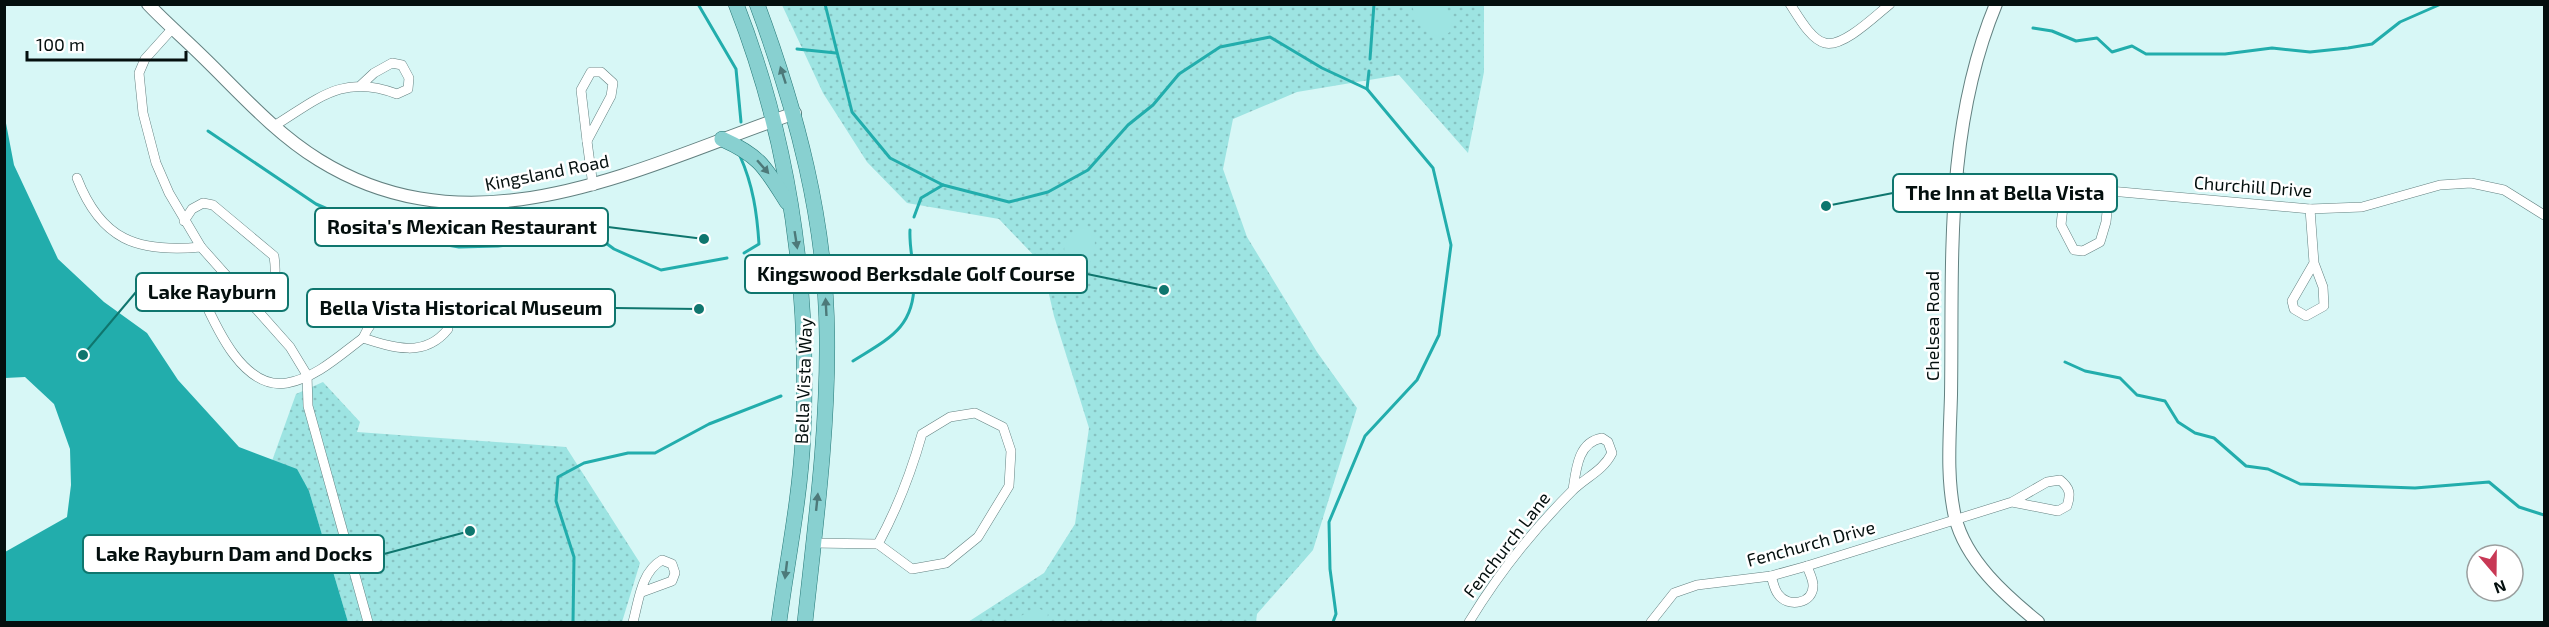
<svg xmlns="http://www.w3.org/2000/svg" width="2549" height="627" viewBox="0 0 2549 627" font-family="'Exo 2',sans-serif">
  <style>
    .green { fill: url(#green-dots) }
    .pitch { fill: #9de4e2 }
    .water { fill: #22adac }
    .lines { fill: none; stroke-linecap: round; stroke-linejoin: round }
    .stream { stroke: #22adac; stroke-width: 3 }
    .minor-casing { stroke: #638180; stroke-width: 10 }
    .tertiary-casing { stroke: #638180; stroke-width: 14 }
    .primary-casing { stroke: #267877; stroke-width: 16 }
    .minor { stroke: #fff; stroke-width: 9 }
    .tertiary { stroke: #fff; stroke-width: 12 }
    .primary { stroke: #88d0d0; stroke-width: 15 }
    .oneway { fill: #4d7979 }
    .labels { text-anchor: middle; stroke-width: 5; stroke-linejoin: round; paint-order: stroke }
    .street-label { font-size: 18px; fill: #040f0e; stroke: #fff }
    .leader { fill: none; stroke: #0f766e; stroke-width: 2 }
    .callout-dot { fill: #0f766e; stroke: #fff; stroke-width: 2 }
    .callout { fill: #fff; stroke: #0f766e; stroke-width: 2 }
    .callout-label { font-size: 20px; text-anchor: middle; font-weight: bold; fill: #040f0e }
  </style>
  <defs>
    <pattern id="green-dots" width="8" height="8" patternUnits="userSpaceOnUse" patternTransform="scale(1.5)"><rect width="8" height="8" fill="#9de4e2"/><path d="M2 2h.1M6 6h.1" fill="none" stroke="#86c2c1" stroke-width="1.8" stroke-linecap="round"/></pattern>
  </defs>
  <rect width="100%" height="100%" fill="#d7f7f6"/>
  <g class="green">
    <path d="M 782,5 L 1484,5 L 1484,72 L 1468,153 L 1399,75 L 1297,92 L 1233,119 L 1223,169 L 1247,237 L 1317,352 L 1357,408 L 1313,550 L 1257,614 L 1256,622 L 968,622 L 1044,573 L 1075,524 L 1089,428 L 1054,316 L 1042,264 L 999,219 L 907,203 L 867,162 L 823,93 Z"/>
    <path d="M 323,382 L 360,422 L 357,432 L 566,447 L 640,563 L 622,622 L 348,622 L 309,491 L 272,461 L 296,394 Z"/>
  </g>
  <g class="pitch">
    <path d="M 1412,5 L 1446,5 L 1452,23 L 1451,31 L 1446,35 L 1435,36 L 1414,13 Z"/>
    <path d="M 1084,227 L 1091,227 C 1099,238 1094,265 1082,273 L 1072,267 L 1064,249 L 1067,242 Z"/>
    <path d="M 1036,607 L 1048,613 L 1047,622 L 1011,622 Z"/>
  </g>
  <path class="water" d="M 5,118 L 14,165 L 58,259 L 104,302 L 147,333 L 178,380 L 239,447 L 297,469 L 309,491 L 348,622 L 5,622 L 5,552 L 67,517 L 71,485 L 70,449 L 54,404 L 25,377 L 5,378 Z"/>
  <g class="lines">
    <g class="stream">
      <path d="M 698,4 L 736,69 L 741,122"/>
      <path d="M 825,4 L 852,112 L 890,158 L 943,185 L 1009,202 L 1048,192 L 1088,170 L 1128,125 L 1153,105 L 1179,74 L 1220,47 L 1270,37 L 1322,68 L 1367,89 L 1433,168 L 1451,245 L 1439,335 L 1417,380 L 1365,436 L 1329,522 L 1330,569 L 1336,614 L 1333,622"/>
      <path d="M 2033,28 L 2052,31 L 2076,41 L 2097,38 L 2112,52 L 2132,46 L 2146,54 L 2225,54 L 2272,48 L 2310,52 L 2348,48 L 2372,44 L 2400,22 L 2441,4"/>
      <path d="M 797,49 L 836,53"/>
      <path d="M 1370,59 L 1374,4"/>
      <path d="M 1367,89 L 1369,71"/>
      <path d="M 208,131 L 316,204 L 376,230 L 412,239 L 459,247 L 498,246 L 559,239 L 603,241 L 614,249 L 661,270 L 727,258"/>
      <path d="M 740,156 C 753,185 757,213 759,244 L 744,253"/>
      <path d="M 914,217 L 921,198 L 943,185"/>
      <path d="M 853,361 C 888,339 915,328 914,281 C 914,264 909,247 910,230"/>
      <path d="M 2065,362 L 2085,371 L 2120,378 L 2137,395 L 2165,401 L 2178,422 L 2195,433 L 2214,438 L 2246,466 L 2268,469 L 2300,484 L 2415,488 L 2489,482 L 2519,507 L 2544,515"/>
      <path d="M 573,622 L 574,557 L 556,501 L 558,477 L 584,463 L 628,453 L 655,453 L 709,424 L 781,396"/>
    </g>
    <g class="minor-casing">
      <g id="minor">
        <path d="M 1790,4 C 1798,16 1811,40 1825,43 C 1843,48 1876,15 1890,4"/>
        <path d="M 172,29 L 145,59 L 139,73 L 143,113 L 156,163 L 169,193 L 201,247 L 290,347 L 307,375 L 308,406 L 368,622"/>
        <path d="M 591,72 L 601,72 L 613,83 L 611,96 L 587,141 L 581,90 Z"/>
        <path d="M 274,126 C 318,99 343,73 397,94 L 408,89 L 409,78 L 402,65 L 392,63 L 374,73 L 360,86"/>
        <path d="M 587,141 L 593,186"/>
        <path d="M 1955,177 L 2310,209 L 2362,207 L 2440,185 L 2471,183 L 2504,190 L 2544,215"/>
        <path d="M 77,178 C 101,240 137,253 201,247"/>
        <path d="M 2065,188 L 2061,225 L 2074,250 L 2083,251 L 2100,242 L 2106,222 L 2109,191"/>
        <path d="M 2310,209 L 2314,263 L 2292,301 L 2294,309 L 2306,316 L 2324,306 L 2323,287 L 2314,263"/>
        <path d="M 184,221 L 192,209 L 203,203 L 213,205 L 274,256 C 278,283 273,288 255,308"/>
        <path d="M 198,287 C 213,320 241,391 287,383 C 316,378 340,355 363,338"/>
        <path d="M 422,305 L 435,305 L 446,320 L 448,329 C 425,358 394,348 363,338 C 377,307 391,312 422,305 Z"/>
        <path d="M 975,413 L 1003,427 L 1011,451 L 1009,486 L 978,537 L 946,563 L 912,569 L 878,544 C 897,509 911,473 922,434 L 950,417 Z"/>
        <path d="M 813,543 L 878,544"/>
        <path d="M 1771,576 C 1773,581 1774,589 1778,594 C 1787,608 1814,604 1813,585 C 1813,579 1809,572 1807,566"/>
        <path d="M 633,622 C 639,600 641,572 662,560 L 672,564 L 675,573 L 672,581 L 642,592"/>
        <path d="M 1469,622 C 1497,576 1534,529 1572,491 C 1586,477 1603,471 1612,453 L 1608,442 L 1602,438 C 1578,442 1576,469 1573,490"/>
        <path d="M 1651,622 L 1674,593 L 1697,585 L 1771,576 L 1807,566 L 2012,502 L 2058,511 L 2067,506 C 2071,494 2070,488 2060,480 L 2047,482 L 2012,502"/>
      </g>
    </g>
    <g class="tertiary-casing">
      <g id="tertiary">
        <path d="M 148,4 C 166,23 186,40 204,58 C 240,93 275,133 319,160 C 476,257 641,166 795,113"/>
        <path d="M 1996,4 C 1944,129 1953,263 1951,395 C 1950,435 1946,477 1955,517 C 1966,561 2005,595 2038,622"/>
      </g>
    </g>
    <g class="primary-casing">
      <g id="primary">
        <path d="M 736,4 C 790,142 810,290 803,437 C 800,499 787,561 779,622"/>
        <path d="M 757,4 C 797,112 826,221 827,337 C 828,432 815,528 805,622"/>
        <path d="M 722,139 C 760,156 765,167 787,202"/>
      </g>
    </g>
    <use href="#minor" class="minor"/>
    <use href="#tertiary" class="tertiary"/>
    <use href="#primary" class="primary"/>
  </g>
  <defs><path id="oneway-solid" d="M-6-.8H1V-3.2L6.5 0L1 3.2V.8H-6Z" transform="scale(1.5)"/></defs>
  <g class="oneway">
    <use href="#oneway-solid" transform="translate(783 75) rotate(-108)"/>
    <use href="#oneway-solid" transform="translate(763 167) rotate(49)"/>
    <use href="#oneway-solid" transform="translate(796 240) rotate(81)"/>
    <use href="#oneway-solid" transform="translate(826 307) rotate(-93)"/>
    <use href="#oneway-solid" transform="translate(817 502) rotate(-84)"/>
    <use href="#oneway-solid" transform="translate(786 570) rotate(97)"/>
  </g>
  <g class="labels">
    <g class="street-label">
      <text transform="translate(547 173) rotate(-11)" y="6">Kingsland Road</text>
      <text transform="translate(2253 187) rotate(4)" y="6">Churchill Drive</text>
      <text transform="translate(1933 326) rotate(-90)" y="6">Chelsea Road</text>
      <text transform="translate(804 381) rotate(-88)" y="6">Bella Vista Way</text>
      <text transform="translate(1811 544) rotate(-15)" y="6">Fenchurch Drive</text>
      <text transform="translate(1507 545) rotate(-52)" y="6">Fenchurch Lane</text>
    </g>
  </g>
  <path class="leader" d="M1826 206L1893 193M704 239L608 227M1164 290L1087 274M83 355L136 292M699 309L615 308M470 531L384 554"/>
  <g class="callout-dot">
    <circle cx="1826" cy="206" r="6"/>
    <circle cx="704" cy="239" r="6"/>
    <circle cx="1164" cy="290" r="6"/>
    <circle cx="83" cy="355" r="6"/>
    <circle cx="699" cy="309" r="6"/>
    <circle cx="470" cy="531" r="6"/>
  </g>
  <g class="callout">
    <rect x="1893" y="174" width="224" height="38" rx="6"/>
    <rect x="315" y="208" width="293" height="38" rx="6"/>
    <rect x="745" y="255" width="342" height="38" rx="6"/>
    <rect x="136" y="273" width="152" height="38" rx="6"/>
    <rect x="307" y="289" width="308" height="38" rx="6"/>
    <rect x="83" y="535" width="301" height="38" rx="6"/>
  </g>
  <g class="callout-label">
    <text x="2005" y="200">The Inn at Bella Vista</text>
    <text x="462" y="234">Rosita's Mexican Restaurant</text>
    <text x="916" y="281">Kingswood Berksdale Golf Course</text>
    <text x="212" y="299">Lake Rayburn</text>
    <text x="461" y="315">Bella Vista Historical Museum</text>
    <text x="234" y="561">Lake Rayburn Dam and Docks</text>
  </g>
  <rect width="2549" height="627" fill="none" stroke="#040f0e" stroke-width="12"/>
  <g transform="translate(2495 573) rotate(160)"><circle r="28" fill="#ffffff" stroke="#9b9f9f" stroke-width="1.5"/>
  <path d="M0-4.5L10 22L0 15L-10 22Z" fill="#c83855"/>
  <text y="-9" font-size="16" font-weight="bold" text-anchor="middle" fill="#040f0e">N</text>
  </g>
  <path d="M27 51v9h159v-9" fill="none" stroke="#040f0e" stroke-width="3"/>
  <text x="36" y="51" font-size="18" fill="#040f0e" stroke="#ffffff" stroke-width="4.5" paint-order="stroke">100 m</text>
</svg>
